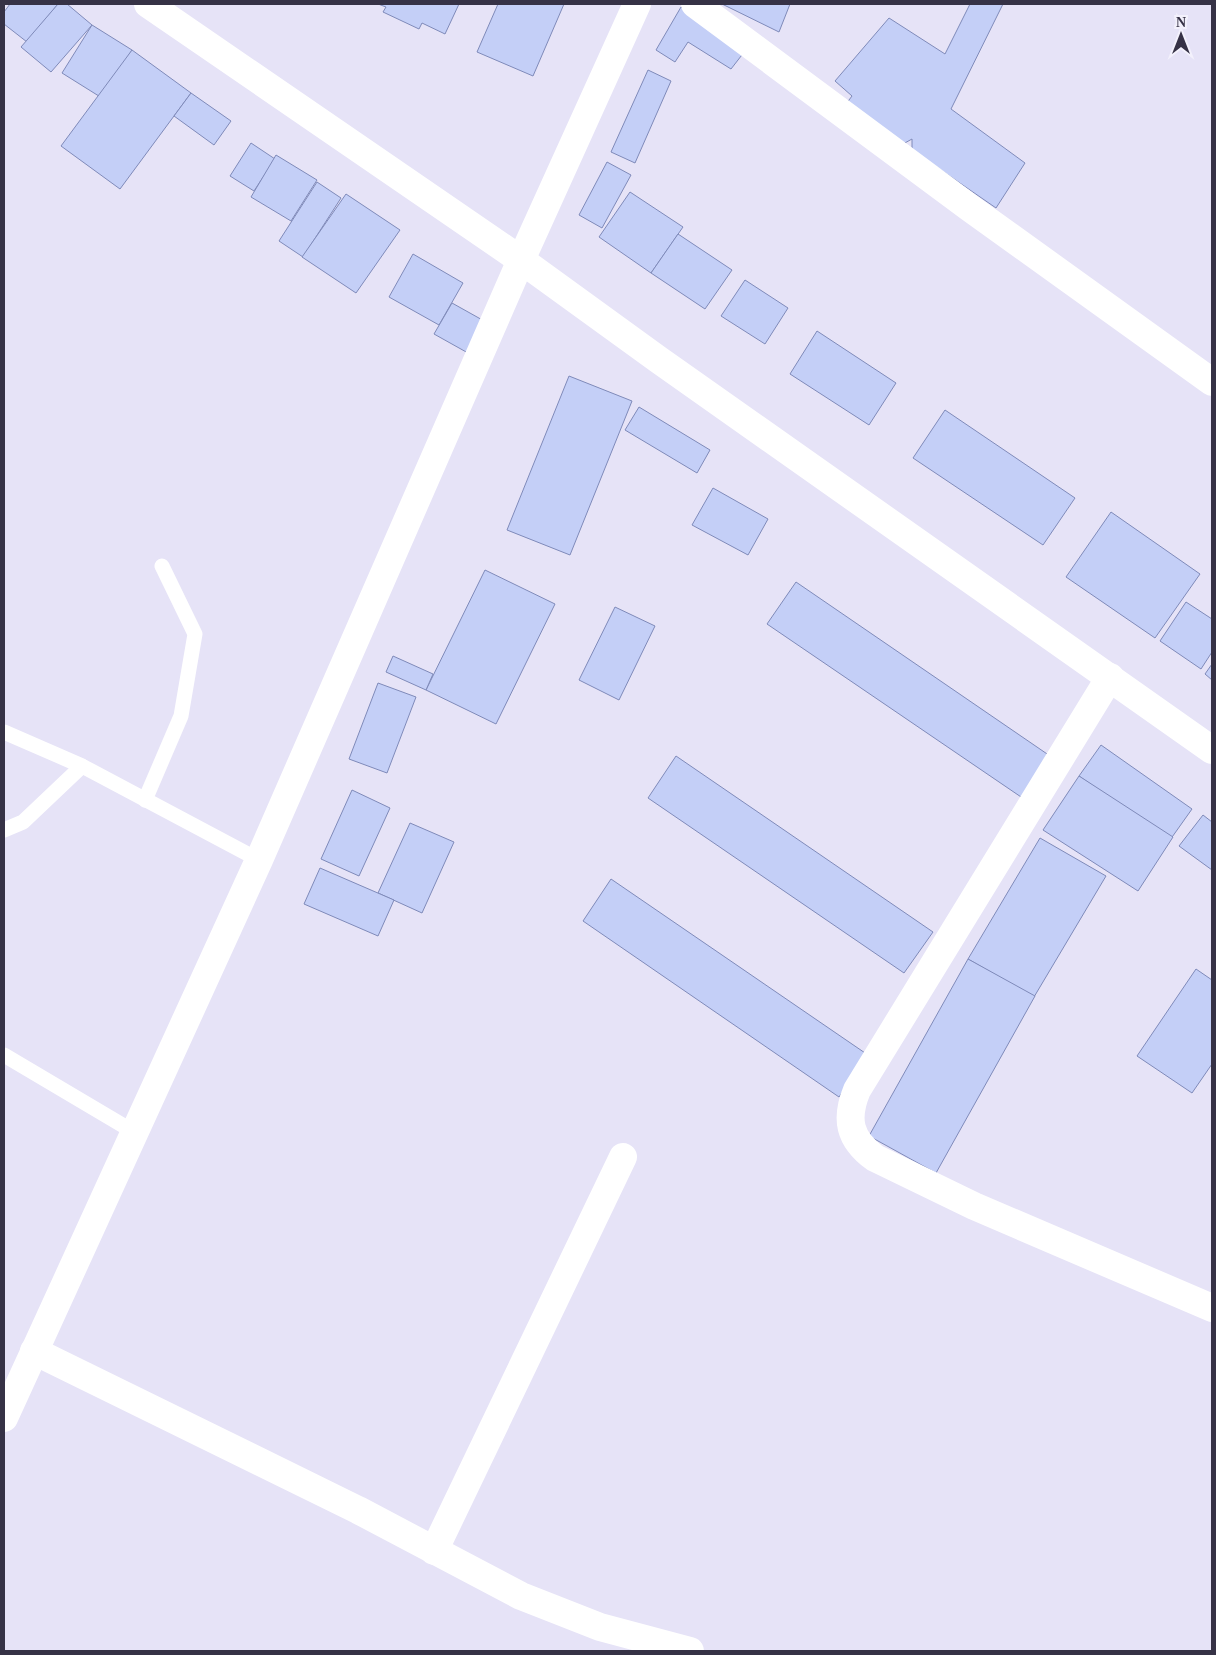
<svg xmlns="http://www.w3.org/2000/svg" width="1216" height="1655" viewBox="0 0 1216 1655" font-family="Georgia,serif">
  <style>
    .building { fill: #c4cff7; stroke: #7f8ab9 }
    .lines { fill: none; stroke-linecap: round; stroke-linejoin: round }
    .service { stroke: #fff; stroke-width: 15 }
    .minor { stroke: #fff; stroke-width: 28 }
    .tertiary { stroke: #fff; stroke-width: 28 }
  </style>
  <rect width="100%" height="100%" fill="#e6e3f7"/>
  <g class="building">
    <path d="M 10,4 L 58,4 L 27,42 L 4,24 L 4,12 Z"/>
    <path d="M 58,4 L 67,4 L 92,25 L 51,72 L 21,47 Z"/>
    <path d="M 378,4 L 459,4 L 445,34 L 422,23 L 419,29 L 383,12 L 386,7 Z"/>
    <path d="M 498,4 L 564,4 L 533,76 L 477,52 Z"/>
    <path d="M 722,4 L 790,4 L 779,32 Z"/>
    <path d="M 970,4 L 1003,4 L 951,109 L 1025,163 L 996,208 L 912,150 L 912,139 L 903,144 L 846,104 L 852,96 L 835,81 L 889,18 L 945,54 Z"/>
    <path d="M 681,7 L 745,51 L 731,69 L 688,42 L 675,62 L 656,50 Z"/>
    <path d="M 92,25 L 132,50 L 102,98 L 62,73 Z"/>
    <path d="M 132,50 L 191,93 L 120,189 L 61,146 Z"/>
    <path d="M 648,70 L 671,81 L 635,163 L 611,152 Z"/>
    <path d="M 191,93 L 231,121 L 214,145 L 174,116 Z"/>
    <path d="M 251,143 L 275,159 L 254,191 L 230,176 Z"/>
    <path d="M 276,155 L 317,180 L 291,221 L 251,197 Z"/>
    <path d="M 607,162 L 631,175 L 602,228 L 579,215 Z"/>
    <path d="M 317,182 L 341,198 L 303,257 L 279,241 Z"/>
    <path d="M 630,192 L 683,227 L 651,273 L 599,237 Z"/>
    <path d="M 346,194 L 400,230 L 356,293 L 302,257 Z"/>
    <path d="M 678,234 L 732,270 L 705,309 L 651,273 Z"/>
    <path d="M 413,254 L 463,283 L 439,325 L 389,297 Z"/>
    <path d="M 745,280 L 788,308 L 765,344 L 721,316 Z"/>
    <path d="M 452,303 L 486,322 L 468,353 L 434,334 Z"/>
    <path d="M 817,331 L 896,383 L 869,425 L 790,374 Z"/>
    <path d="M 569,376 L 632,401 L 570,555 L 507,530 Z"/>
    <path d="M 639,407 L 710,450 L 697,473 L 625,430 Z"/>
    <path d="M 945,410 L 1075,498 L 1043,545 L 913,458 Z"/>
    <path d="M 713,488 L 768,519 L 748,555 L 692,525 Z"/>
    <path d="M 1111,512 L 1200,574 L 1155,638 L 1066,577 Z"/>
    <path d="M 485,570 L 555,604 L 496,724 L 426,690 Z"/>
    <path d="M 796,582 L 1053,758 L 1024,799 L 767,624 Z"/>
    <path d="M 1186,602 L 1212,619 L 1212,652 L 1201,669 L 1160,641 Z"/>
    <path d="M 615,607 L 655,626 L 619,700 L 579,680 Z"/>
    <path d="M 393,656 L 433,674 L 426,690 L 386,672 Z"/>
    <path d="M 1212,664 L 1212,680 L 1205,674 Z"/>
    <path d="M 378,683 L 416,697 L 387,773 L 349,759 Z"/>
    <path d="M 1101,745 L 1192,809 L 1170,840 L 1079,776 Z"/>
    <path d="M 676,756 L 933,932 L 904,973 L 648,798 Z"/>
    <path d="M 1079,776 L 1173,837 L 1138,891 L 1043,830 Z"/>
    <path d="M 352,790 L 390,808 L 359,876 L 321,859 Z"/>
    <path d="M 1203,815 L 1212,822 L 1212,870 L 1179,846 Z"/>
    <path d="M 410,823 L 454,842 L 422,913 L 378,893 Z"/>
    <path d="M 1040,838 L 1106,876 L 1034,997 L 968,959 Z"/>
    <path d="M 320,868 L 394,900 L 378,936 L 304,904 Z"/>
    <path d="M 611,879 L 868,1055 L 839,1097 L 583,921 Z"/>
    <path d="M 968,959 L 1035,996 L 936,1173 L 869,1136 Z"/>
    <path d="M 1196,969 L 1212,980 L 1212,1064 L 1192,1093 L 1137,1056 Z"/>
  </g>
  <g class="lines">
    <g class="service">
      <path d="M 4,732 L 82,766 L 259,860"/>
      <path d="M 145,800 L 181,716 L 195,634 L 162,566"/>
      <path d="M 4,830 L 23,822 L 82,766"/>
      <path d="M 4,1055 L 134,1132"/>
    </g>
    <g class="minor">
      <path d="M 695,4 L 970,208 L 1212,382"/>
      <path d="M 1110,677 L 857,1090 C 845,1119 849,1139 875,1158 L 974,1206 L 1212,1308"/>
      <path d="M 34,1351 L 358,1510 L 521,1596 L 600,1627 L 690,1651"/>
      <path d="M 4,1418 L 259,860 L 521,260"/>
      <path d="M 434,1551 L 623,1157"/>
    </g>
    <g class="tertiary">
      <path d="M 148,4 L 521,260 L 659,360 L 1212,750"/>
      <path d="M 521,260 L 637,4"/>
    </g>
  </g>
  <rect width="1216" height="1655" fill="none" stroke="#363246" stroke-width="10"/>
  <g transform="translate(1181 35)" stroke="#f3f1fc" stroke-width="4" paint-order="stroke">
  <path d="M0-4L9 19L0 12L-9 19Z" fill="#363246"/>
  <text y="-8" font-size="14" font-weight="bold" text-anchor="middle" fill="#363246">N</text>
  </g>
</svg>
